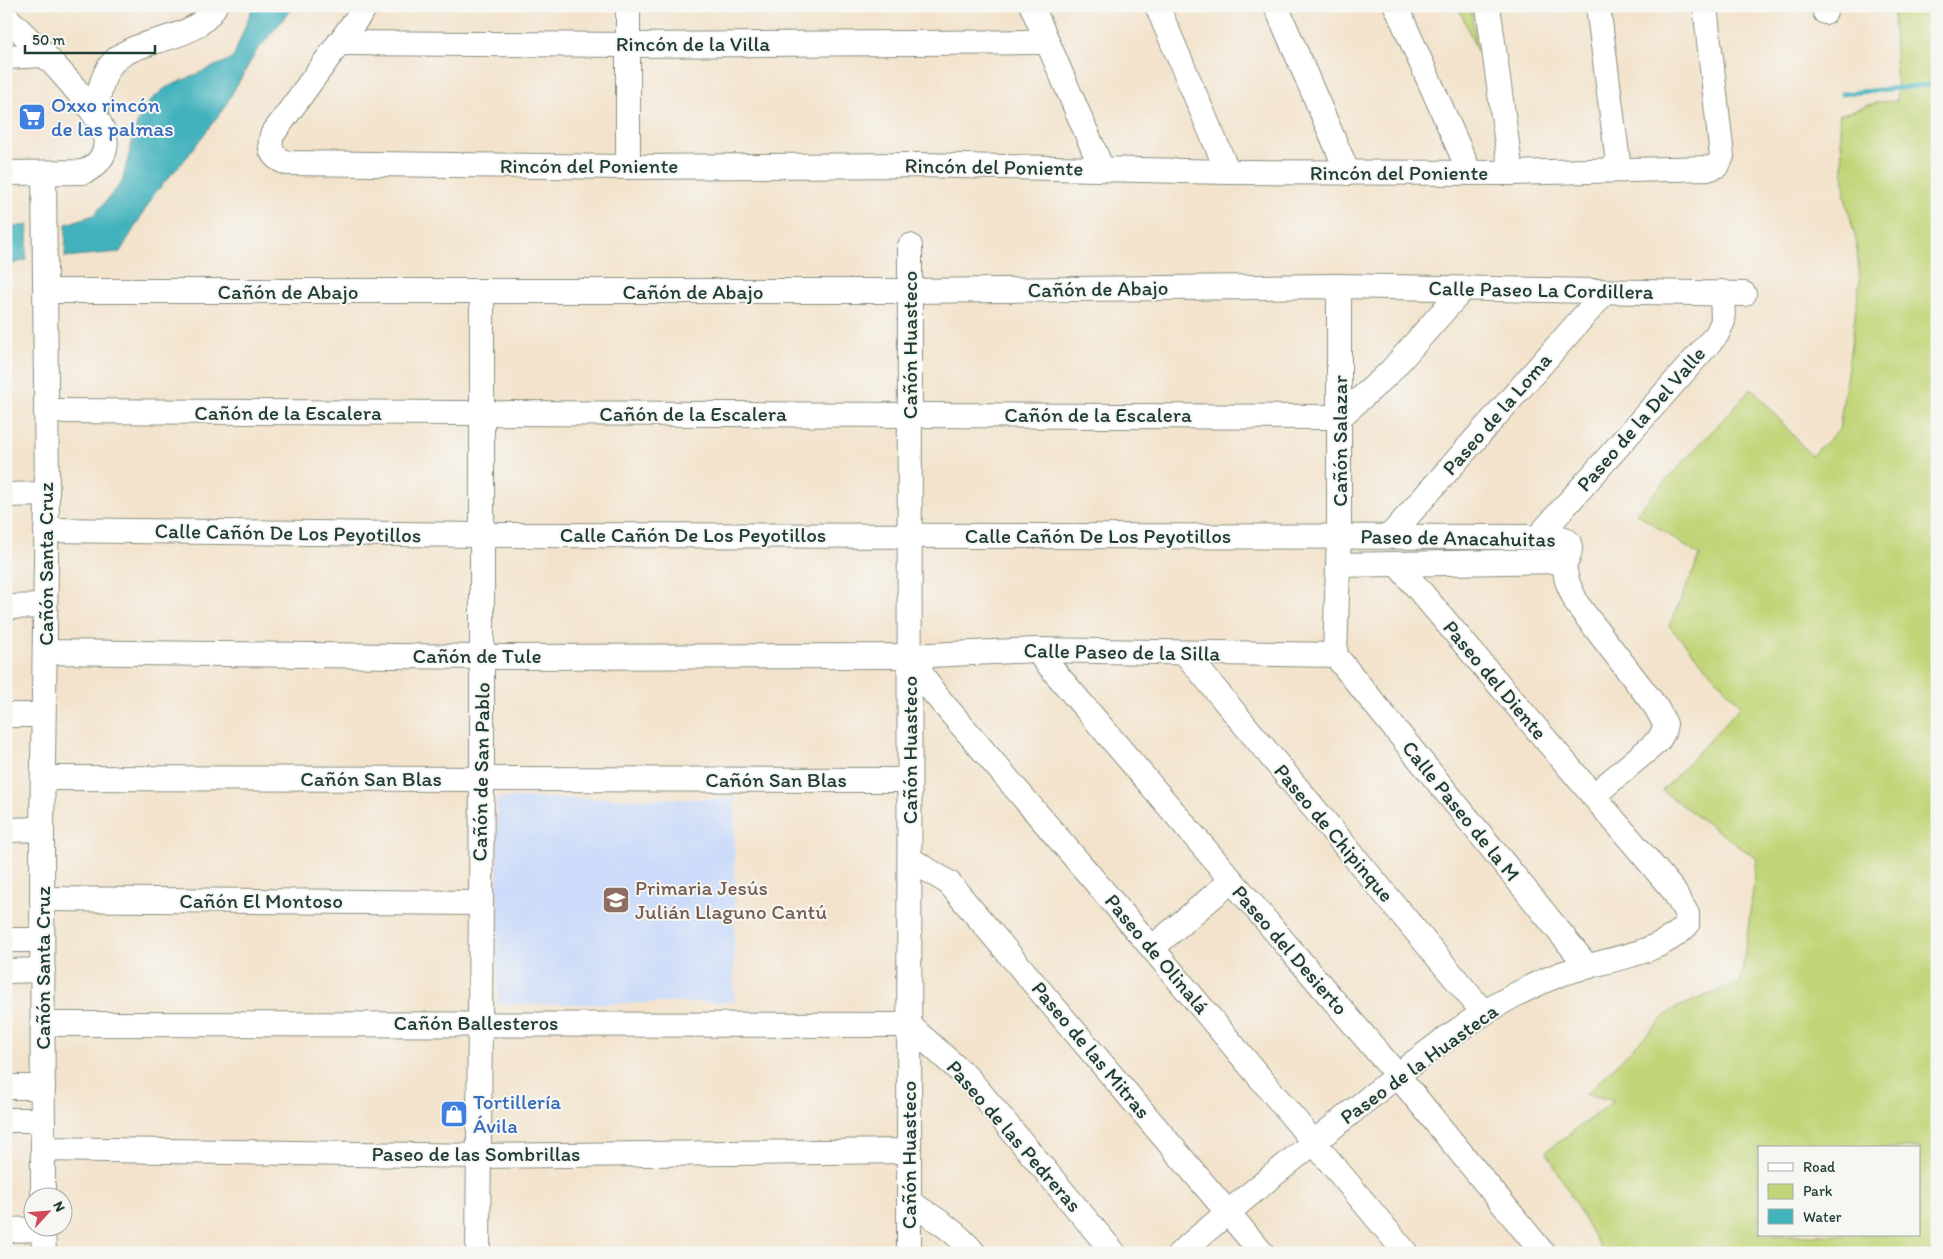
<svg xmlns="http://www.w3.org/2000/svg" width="1943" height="1259" viewBox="0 0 1943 1259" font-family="Itim,sans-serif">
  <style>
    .built { fill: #ccdbf9 }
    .green { fill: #c1d578; stroke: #708956; fill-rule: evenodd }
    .water { fill: #42b2bd; stroke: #307878 }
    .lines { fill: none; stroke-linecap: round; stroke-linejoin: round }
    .stream { stroke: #42b2bd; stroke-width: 5 }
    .minor-casing { stroke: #899080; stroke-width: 26 }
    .minor { stroke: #fff; stroke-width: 24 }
    .labels { text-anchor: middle; stroke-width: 4; stroke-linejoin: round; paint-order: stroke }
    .street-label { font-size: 21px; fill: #1f3d34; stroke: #f6f6f2 }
    .shop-label { font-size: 21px; fill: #366cbe; stroke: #f6f6f2; text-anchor: start }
    .education-label { font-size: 21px; fill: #785e54; stroke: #f6f6f2; text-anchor: start }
  </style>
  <rect width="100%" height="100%" fill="#f6f6f2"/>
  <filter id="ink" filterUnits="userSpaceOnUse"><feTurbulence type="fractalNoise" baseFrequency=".02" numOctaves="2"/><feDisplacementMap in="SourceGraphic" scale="10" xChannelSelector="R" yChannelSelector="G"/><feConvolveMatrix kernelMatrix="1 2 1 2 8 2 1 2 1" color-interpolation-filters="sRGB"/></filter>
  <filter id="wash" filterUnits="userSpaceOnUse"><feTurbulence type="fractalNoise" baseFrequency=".0096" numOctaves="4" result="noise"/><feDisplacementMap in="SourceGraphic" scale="20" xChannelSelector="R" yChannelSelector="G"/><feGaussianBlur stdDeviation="1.12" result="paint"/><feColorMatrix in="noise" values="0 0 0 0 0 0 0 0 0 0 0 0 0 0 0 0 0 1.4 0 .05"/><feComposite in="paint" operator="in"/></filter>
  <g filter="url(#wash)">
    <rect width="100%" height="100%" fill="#f3e3cc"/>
    <path class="built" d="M 497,798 L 735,799 L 734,1002 L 498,1005 Z"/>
    <g class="green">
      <path d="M 1458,6 L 1471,6 L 1477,51 Z"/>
      <path d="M 1893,6 L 1937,6 L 1937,1253 L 1603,1253 L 1546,1151 L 1614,1101 L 1586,1094 L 1673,1009 L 1741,982 L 1757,859 L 1662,791 L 1741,706 L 1669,626 L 1700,556 L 1636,513 L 1752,388 L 1811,456 L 1839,430 L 1860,281 L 1856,240 L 1845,197 L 1839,115 L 1878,102 L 1897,101 ZM 1759,1148 L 1919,1148 L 1919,1235 L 1759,1235 Z"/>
    </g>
    <g class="water">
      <path d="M 253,6 L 294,6 L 256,52 L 224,108 L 187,157 L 155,193 L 120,252 L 65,257 L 66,224 L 94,215 L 122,182 L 137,123 L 150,101 L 165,88 L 233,58 Z"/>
      <path d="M 28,225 L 26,260 L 6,266 L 6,228 Z"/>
    </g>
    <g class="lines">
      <path class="stream" d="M 1842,94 L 1937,84"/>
    </g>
  </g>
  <g filter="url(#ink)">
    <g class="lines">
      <g class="minor-casing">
        <g id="minor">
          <path d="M 366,6 L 272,135 C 268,150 273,158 287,163 L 628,167 L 919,165 L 1228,172 L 1511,173 L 1711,168 L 1718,165 L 1722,156 L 1705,6"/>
          <path d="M 1032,6 L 1102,169"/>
          <path d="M 1157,6 L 1228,172"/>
          <path d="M 1276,6 L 1348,173"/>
          <path d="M 1396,6 L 1470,173"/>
          <path d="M 1488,6 L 1511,173"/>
          <path d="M 1598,6 L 1619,170"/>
          <path d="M 1824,6 L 1825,12"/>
          <path d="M 6,17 C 34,44 91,98 104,133 C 110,151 99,166 83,172 L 6,173"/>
          <path d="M 339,43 L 629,45 L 1047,42"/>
          <path d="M 6,57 L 44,55"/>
          <path d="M 95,114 C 99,98 100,80 110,66 C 132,35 194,46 215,6"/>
          <path d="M 628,167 L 628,6"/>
          <path d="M 46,291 L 910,291 L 1339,286 L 1744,294"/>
          <path d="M 46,411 L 1340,417 L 1389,373 L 1462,290"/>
          <path d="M 6,495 L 47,494"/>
          <path d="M 46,530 L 482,535 L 1538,537 C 1554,537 1577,533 1568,558 L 1563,561 L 1339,565"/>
          <path d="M 1390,536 L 1605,292"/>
          <path d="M 1538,537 L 1717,334 L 1723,321 L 1722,292"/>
          <path d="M 1563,561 L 1567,581 L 1577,604 L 1656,707 L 1665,724 L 1663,733 L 1658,741 L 1593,796"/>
          <path d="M 6,607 L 45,606"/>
          <path d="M 1036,650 L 1398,1076 L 1543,1253"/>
          <path d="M 45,652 L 482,657 L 910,656 L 1036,650 L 1335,655"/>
          <path d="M 1185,653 L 1484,1013"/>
          <path d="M 1335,655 L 1588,967"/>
          <path d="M 1335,655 L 1339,536 L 1339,286"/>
          <path d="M 910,656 L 934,693 L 1152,948 L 1406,1253"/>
          <path d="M 6,715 L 43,715"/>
          <path d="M 43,778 L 909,780"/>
          <path d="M 6,830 L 42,829"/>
          <path d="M 910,859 L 949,883 L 1262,1253"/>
          <path d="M 42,899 L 479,903"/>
          <path d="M 6,940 L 42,940"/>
          <path d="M 1152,948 L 1231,881"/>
          <path d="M 6,971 L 43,970"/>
          <path d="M 43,1024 L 909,1025 L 969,1079 L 1114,1253"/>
          <path d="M 6,1087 L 43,1087"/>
          <path d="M 6,1120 L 43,1120"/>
          <path d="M 43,1149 L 479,1156 L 909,1151"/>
          <path d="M 43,1196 L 42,829 L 47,494 L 44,173"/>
          <path d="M 909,1202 C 933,1217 956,1231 974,1253"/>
          <path d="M 43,1226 L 44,1253"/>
          <path d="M 6,1230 L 43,1229"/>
          <path d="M 478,1253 L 482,779 L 482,292"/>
          <path d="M 909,1253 L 910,246"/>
          <path d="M 1180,1253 C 1237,1204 1295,1157 1353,1111 C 1395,1077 1438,1042 1484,1013 C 1508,998 1534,984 1561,974 C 1600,960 1658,956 1687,925 L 1687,914 L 1673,890 L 1398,565"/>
        </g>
      </g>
      <use href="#minor" class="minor"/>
    </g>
  </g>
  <defs>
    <g id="supermarket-square" transform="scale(1.4375)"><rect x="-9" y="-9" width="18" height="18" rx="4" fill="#3f7fe0" stroke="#f6f6f2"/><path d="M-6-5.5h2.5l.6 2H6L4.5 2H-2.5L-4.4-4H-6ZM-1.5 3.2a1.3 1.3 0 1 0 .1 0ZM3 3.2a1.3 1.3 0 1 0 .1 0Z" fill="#fff"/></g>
    <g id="school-square" transform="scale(1.4375)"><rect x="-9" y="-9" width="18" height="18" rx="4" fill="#8d6e63" stroke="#f6f6f2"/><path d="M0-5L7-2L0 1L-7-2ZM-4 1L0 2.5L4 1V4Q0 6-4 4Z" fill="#fff"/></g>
    <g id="shop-square" transform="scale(1.4375)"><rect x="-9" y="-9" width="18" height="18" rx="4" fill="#3f7fe0" stroke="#f6f6f2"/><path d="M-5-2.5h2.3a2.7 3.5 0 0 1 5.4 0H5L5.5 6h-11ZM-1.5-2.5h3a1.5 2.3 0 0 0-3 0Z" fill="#fff"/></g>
  </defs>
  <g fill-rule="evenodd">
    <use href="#supermarket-square" x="32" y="117"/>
    <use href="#school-square" x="616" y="900"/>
    <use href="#shop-square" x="454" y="1114"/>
  </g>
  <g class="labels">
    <g class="street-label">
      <text x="693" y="51">Rincón de la Villa</text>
      <text x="589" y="173">Rincón del Poniente</text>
      <text transform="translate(994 167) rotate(1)" y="7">Rincón del Poniente</text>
      <text x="1399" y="180">Rincón del Poniente</text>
      <text transform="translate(1098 289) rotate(-1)" y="7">Cañón de Abajo</text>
      <text transform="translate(1541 290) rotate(1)" y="7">Calle Paseo La Cordillera</text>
      <text x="288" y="299">Cañón de Abajo</text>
      <text x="693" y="299">Cañón de Abajo</text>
      <text transform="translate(910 345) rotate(-90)" y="7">Cañón Huasteco</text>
      <text x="288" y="420">Cañón de la Escalera</text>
      <text x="693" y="421">Cañón de la Escalera</text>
      <text transform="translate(1497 414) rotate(-49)" y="7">Paseo de la Loma</text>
      <text x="1098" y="422">Cañón de la Escalera</text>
      <text transform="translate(1641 419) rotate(-49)" y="7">Paseo de la Del Valle</text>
      <text transform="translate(1340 441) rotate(-90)" y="7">Cañón Salazar</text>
      <text transform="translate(288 533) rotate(1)" y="7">Calle Cañón De Los Peyotillos</text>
      <text x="693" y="542">Calle Cañón De Los Peyotillos</text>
      <text x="1098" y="543">Calle Cañón De Los Peyotillos</text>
      <text transform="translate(1458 538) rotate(1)" y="7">Paseo de Anacahuitas</text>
      <text transform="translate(46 564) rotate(-90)" y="7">Cañón Santa Cruz</text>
      <text transform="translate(1122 652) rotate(1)" y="7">Calle Paseo de la Silla</text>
      <text x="477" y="663">Cañón de Tule</text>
      <text transform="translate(1495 680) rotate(50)" y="7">Paseo del Diente</text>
      <text transform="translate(910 750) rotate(-90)" y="7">Cañón Huasteco</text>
      <text transform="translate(481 772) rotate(-89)" y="7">Cañón de San Pablo</text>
      <text x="371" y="786">Cañón San Blas</text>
      <text x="776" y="787">Cañón San Blas</text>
      <text transform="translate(1461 811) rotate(51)" y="7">Calle Paseo de la M</text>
      <text transform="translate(1334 833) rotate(50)" y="7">Paseo de Chipinque</text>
      <text x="261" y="908">Cañón El Montoso</text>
      <text transform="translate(1290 950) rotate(49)" y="7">Paseo del Desierto</text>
      <text transform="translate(1157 954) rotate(50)" y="7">Paseo de Olinalá</text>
      <text transform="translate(43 968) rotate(-90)" y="7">Cañón Santa Cruz</text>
      <text x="476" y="1030">Cañón Ballesteros</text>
      <text transform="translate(1091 1050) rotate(50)" y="7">Paseo de las Mitras</text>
      <text transform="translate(1419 1064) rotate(-36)" y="7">Paseo de la Huasteca</text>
      <text transform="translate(1014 1136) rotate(49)" y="7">Paseo de las Pedreras</text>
      <text x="476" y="1161">Paseo de las Sombrillas</text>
      <text transform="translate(909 1155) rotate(-90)" y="7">Cañón Huasteco</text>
    </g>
    <g class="shop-label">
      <text x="51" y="112">Oxxo rincón<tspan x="51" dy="24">de las palmas</tspan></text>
      <text x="473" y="1109">Tortillería<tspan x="473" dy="24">Ávila</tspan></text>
    </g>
    <g class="education-label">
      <text x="635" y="895">Primaria Jesús<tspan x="635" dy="24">Julián Llaguno Cantú</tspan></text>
    </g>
  </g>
  <rect width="1943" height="1259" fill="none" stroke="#f6f6f2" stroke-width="25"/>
  <rect x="1758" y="1146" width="162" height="90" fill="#f6f6f2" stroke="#a0aca6"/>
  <rect x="1768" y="1163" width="25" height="8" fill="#ffffff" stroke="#a0aca6"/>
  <text x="1803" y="1172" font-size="15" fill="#1f3d34">Road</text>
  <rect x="1768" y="1184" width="25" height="15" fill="#c1d578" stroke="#a0aca6"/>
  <text x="1803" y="1196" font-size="15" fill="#1f3d34">Park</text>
  <rect x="1768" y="1209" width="25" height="15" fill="#42b2bd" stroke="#a0aca6"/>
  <text x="1803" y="1222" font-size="15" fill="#1f3d34">Water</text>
  <g transform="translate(48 1212) rotate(64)"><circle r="24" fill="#f6f6f2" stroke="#a0aca6"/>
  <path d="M0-4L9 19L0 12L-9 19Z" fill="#d1495b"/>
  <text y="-8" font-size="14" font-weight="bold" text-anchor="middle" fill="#1f3d34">N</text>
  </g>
  <path d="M25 45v8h130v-8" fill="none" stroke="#1f3d34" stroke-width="2.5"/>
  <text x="32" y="45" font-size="15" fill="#1f3d34" stroke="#f6f6f2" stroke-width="4" paint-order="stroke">50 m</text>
</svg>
